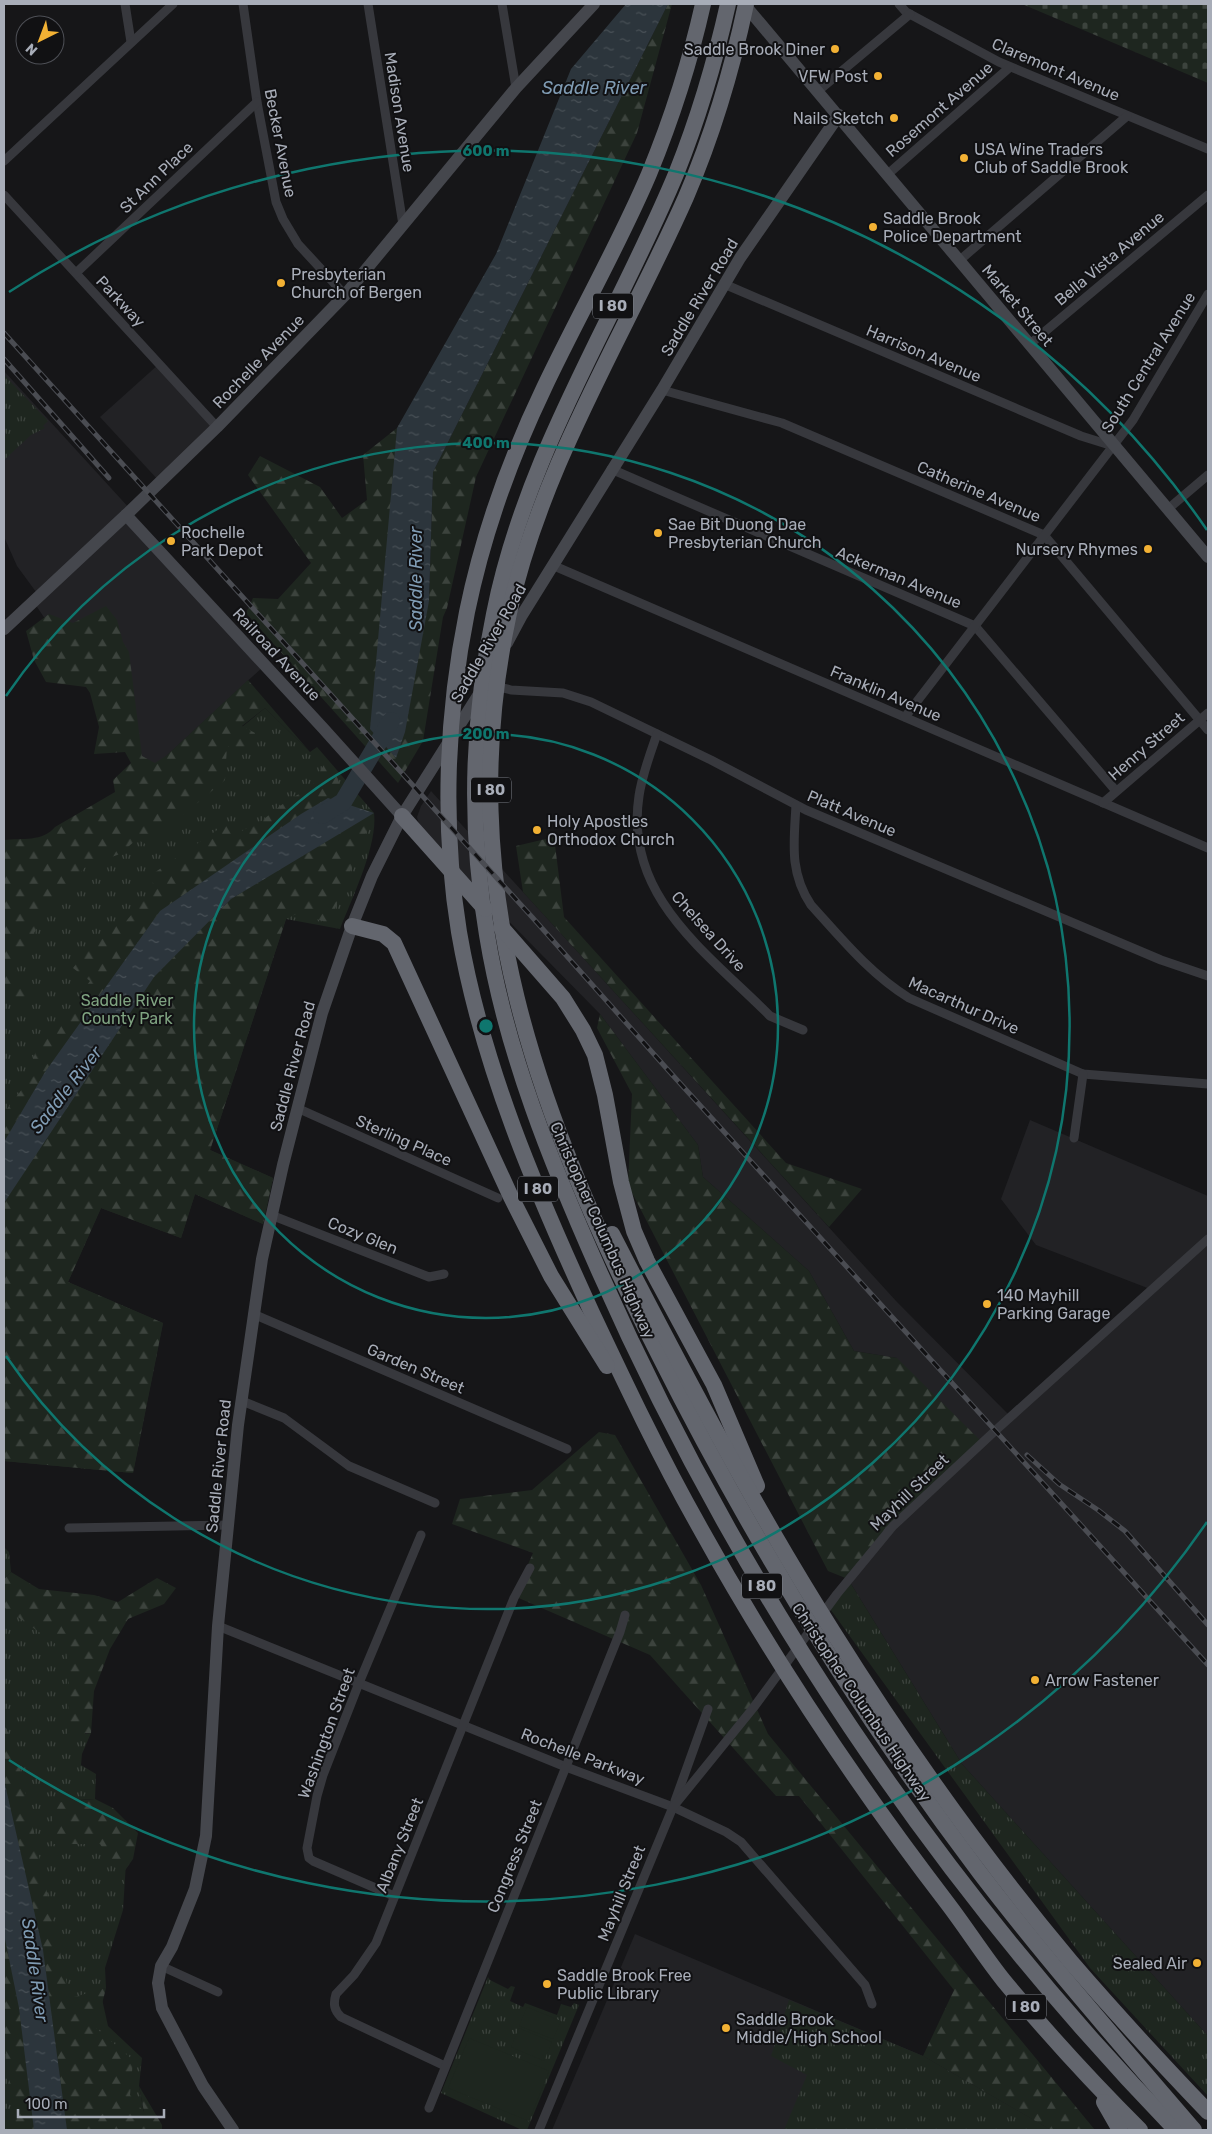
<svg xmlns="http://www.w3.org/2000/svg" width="1212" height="2134" viewBox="0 0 1212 2134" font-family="Rubik,sans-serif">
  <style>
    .built { fill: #222225 }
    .grass { fill: url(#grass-tufts) }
    .forest { fill: url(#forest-firs) }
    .cemetery { fill: url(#cemetery-stones) }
    .pitch { fill: #1e261f }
    .water { fill: url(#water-ripples) }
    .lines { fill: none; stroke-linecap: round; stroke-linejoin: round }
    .river { stroke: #2c353c; stroke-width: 18 }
    .street { stroke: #37383d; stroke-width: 9 }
    .secondary { stroke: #45474d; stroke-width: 12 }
    .highway { stroke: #63666e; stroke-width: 16 }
    .rail-casing { stroke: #4a4c52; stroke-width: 5 }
    .rail { stroke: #111113; stroke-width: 3; stroke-dasharray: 9; stroke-linecap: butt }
    .ring { fill: none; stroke: #0f766e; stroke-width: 2.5 }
    .poi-dot { fill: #f2b134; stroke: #111113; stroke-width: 2 }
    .labels { text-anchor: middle; stroke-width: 4; stroke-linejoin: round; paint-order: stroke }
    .shield { fill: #111113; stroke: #7b7e86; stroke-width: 1 }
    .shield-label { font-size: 15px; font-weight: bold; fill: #a8adb8 }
    .poi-label { font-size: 16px; fill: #a8adb8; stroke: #111113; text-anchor: start }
    .street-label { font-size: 16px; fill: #a8adb8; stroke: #111113 }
    .park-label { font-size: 16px; fill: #7fa381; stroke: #111113 }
    .water-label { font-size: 18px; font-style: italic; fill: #7f9bb3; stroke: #111113 }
    .centre { fill: #0f766e; stroke: #111113; stroke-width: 2.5 }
    .ring-label { font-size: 15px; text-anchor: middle; font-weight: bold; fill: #0f766e; stroke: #111113; stroke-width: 4; stroke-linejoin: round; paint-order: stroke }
  </style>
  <defs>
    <pattern id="grass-tufts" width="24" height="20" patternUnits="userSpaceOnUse" patternTransform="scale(1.25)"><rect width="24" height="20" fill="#1e261f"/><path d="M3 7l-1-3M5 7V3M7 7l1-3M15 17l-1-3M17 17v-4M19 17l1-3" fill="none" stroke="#3c433d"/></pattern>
    <pattern id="forest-firs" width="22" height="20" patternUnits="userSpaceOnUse" patternTransform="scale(1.25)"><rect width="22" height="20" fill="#1e261f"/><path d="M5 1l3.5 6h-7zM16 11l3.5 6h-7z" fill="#3c433d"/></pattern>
    <pattern id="cemetery-stones" width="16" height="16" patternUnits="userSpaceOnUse" patternTransform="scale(1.25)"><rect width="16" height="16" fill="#1e261f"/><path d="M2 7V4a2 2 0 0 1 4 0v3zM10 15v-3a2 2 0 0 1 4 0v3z" fill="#3c433d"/></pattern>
    <pattern id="water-ripples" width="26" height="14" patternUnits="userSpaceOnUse" patternTransform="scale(1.25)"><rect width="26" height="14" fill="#2c353c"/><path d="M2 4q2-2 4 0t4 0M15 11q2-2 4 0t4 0" fill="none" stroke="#485056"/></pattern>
  </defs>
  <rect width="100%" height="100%" fill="#161618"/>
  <g class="built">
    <path d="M 159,364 L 217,427 L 160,482 L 100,417 Z"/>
    <path d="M 4,371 L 131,510 L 126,515 L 265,665 L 148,773 L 33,601 L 39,596 L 17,566 L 5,539 Z"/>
    <path d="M 431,791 L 897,1302 L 1009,1415 L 1150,1289 L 1036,1245 L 1001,1199 L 1030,1120 L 1208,1196 L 1208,2036 L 962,1764 L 848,1579 L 897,1358 L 854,1351 L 809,1271 L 703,1177 L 698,1145 L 600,1014 L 427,838 L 419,825 L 417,817 L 421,806 Z"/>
    <path d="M 635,1934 L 923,2056 L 1051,2130 L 552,2130 Z"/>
  </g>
  <g class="grass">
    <path d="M 5,376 L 48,421 L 43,426 L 45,428 L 31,435 L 4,460 L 4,438 L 6,434 L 4,430 Z"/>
    <path d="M 265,708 L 310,752 L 317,747 L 374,813 C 378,845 352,898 340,929 L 286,919 L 210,1150 L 273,1178 L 263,1224 L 195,1194 L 181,1238 L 101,1208 L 68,1282 L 163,1323 L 133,1473 L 4,1461 L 4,971 L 71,868 Z"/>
    <path d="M 4,1547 L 9,1552 L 11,1572 L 4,1579 L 10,1591 L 97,1604 L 85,1734 L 91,1733 L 82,1754 L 81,1765 L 96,1774 L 95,1799 L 78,1800 L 128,1831 L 123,1910 L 105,1968 L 106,1988 L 100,1990 L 108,2026 L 142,2058 L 139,2086 L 147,2130 L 4,2130 Z"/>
    <path d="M 848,1579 L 962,1764 L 1208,2036 L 1208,2096 L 1090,1968 L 828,1606 Z"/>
    <path d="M 488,1977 L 490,1980 L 508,1989 L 511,1986 L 515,1987 L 510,2001 L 523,2007 L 525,2003 L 557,2015 L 561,2004 L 571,2007 L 574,2003 L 579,2005 L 527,2130 L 522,2130 L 441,2093 Z"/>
    <path d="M 789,2000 L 923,2056 L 1051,2130 L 784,2130 L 807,2075 L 771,2056 Z"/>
  </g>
  <g class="forest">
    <path d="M 668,4 L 672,4 L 637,133 L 476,477 L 447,608 L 443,617 L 423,741 L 398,783 L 246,613 L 253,598 L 278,599 L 311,563 L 248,475 L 260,456 L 320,487 L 342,518 L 367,500 L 363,455 L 397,428 L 381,713 L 429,601 L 433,472 Z"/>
    <path d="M 106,606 L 117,620 L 123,642 L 129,652 L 142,756 L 155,763 L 166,756 L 248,680 L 310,752 L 265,708 L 242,726 L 255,733 L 248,751 L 227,746 L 225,780 L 147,845 L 137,839 L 120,854 L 86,866 L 44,916 L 13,969 L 32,990 L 18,1006 L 4,999 L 4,840 C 22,838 43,842 55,827 L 115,792 L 113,780 L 131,763 L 125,752 L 94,754 L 99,727 L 90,693 L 86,687 L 46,682 L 34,660 L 26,631 L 49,614 L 73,623 Z"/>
    <path d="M 326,761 L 337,774 L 341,791 L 319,804 L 160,911 L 45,1072 L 4,1142 L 4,1113 L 23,1088 L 38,1045 L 61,1020 L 90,981 L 73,968 L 109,922 L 123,925 L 155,886 L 148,877 L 226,824 L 237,833 L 259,823 L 284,803 L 312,786 Z"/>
    <path d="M 374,813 L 329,923 L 298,913 L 286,919 L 210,1150 L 273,1178 L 263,1224 L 195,1194 L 181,1238 L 101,1208 L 68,1282 L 163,1323 L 133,1473 L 4,1461 L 4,1203 L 154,977 L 231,899 Z"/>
    <path d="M 554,837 L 564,917 L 786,1163 L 862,1189 L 829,1227 L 523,892 L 516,846 Z"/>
    <path d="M 600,1014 L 698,1145 L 703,1177 L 809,1271 L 854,1351 L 897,1358 L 981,1441 L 848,1579 L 828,1571 L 628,1185 L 632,1094 L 597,1028 Z"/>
    <path d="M 599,1432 L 615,1435 L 701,1585 L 768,1734 L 1095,2130 L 1051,2130 L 923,2056 L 954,1990 L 799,1796 L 776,1796 L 650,1655 L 514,1596 L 533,1553 L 452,1524 L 460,1499 L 532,1490 Z"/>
    <path d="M 11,1572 L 39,1589 L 94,1595 L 118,1602 L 157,1578 L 176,1588 L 164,1604 L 128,1619 L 110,1649 L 94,1691 L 91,1733 L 68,1734 L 69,1676 L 66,1649 L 57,1645 L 4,1607 L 4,1579 Z"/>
    <path d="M 4,1724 L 16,1750 L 70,1998 L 106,1988 L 96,2028 L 133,2060 L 130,2095 L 144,2112 L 139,2086 L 162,2125 L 162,2130 L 67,2130 L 43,1950 L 4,1780 Z"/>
    <path d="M 95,1799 L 113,1808 L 138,1833 L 133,1859 L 121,1876 L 100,1844 L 52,1844 L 52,1803 Z"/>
    <path d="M 4,1934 L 19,2008 L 34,2130 L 15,2130 L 4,2035 Z"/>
  </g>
  <path class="cemetery" d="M 1022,4 L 1208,4 L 1208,83 Z"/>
  <g class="pitch">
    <path d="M 527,2007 L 561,2021 L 553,2039 L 519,2026 Z"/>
    <path d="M 519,2028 L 552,2042 L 544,2061 L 511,2047 Z"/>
    <path d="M 469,2038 L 549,2071 L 529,2121 L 448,2088 Z"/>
  </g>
  <g class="water">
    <path d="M 626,4 L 668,4 L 433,472 L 429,601 L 405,732 L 396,758 L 370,729 L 397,428 L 496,254 L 571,69 Z"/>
    <path d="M 328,798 L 374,813 L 231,899 L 154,977 L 4,1203 L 4,1142 L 45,1072 L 160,911 L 301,814 Z"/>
    <path d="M 4,1780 L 43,1950 L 67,2130 L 34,2130 L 19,2008 L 4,1934 Z"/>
  </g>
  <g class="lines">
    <path class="river" d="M 322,815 L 343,802 L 391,721"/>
    <g class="street">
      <path d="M 125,4 L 131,42"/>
      <path d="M 243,4 L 257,102 L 276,202 L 283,219 L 298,244 L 345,295"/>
      <path d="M 368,4 L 403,225"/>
      <path d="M 502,4 L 516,88"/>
      <path d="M 899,4 L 906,12 L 999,62 L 1208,149"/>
      <path d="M 818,91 L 910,14"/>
      <path d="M 4,161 L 173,4"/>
      <path d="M 888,174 L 1010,67"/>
      <path d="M 4,195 L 217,427"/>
      <path d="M 960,260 L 1127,116"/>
      <path d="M 76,273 L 257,102"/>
      <path d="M 724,284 L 1081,436 L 1113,446"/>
      <path d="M 1030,344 L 1208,195"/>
      <path d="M 662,390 L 782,423 L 1044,535 L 1208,730"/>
      <path d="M 611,469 L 975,626 L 1116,791"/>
      <path d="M 1168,509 L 1208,475"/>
      <path d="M 552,565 L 1208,848"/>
      <path d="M 495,686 L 511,690 L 563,693 L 591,702 L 711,760 L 806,810 L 1161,960 L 1208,976"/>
      <path d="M 905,717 L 1133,420 L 1208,294"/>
      <path d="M 657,734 C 650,754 642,775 639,796 C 624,893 702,949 763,1009 L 770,1016 L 803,1030"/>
      <path d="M 1103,803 L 1208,713"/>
      <path d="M 796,805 C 794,842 789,872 811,905 C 841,938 870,974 909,998 L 1083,1074 L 1208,1084"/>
      <path d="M 297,1108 L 498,1198"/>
      <path d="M 1074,1138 L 1083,1074"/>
      <path d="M 271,1215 L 429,1277 L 444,1274"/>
      <path d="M 253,1314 L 567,1449"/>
      <path d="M 242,1401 L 284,1418 L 349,1466 L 435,1503"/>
      <path d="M 69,1528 L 228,1525"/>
      <path d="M 218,1626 L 566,1767 L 673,1807 L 726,1832 L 741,1842 L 865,1985 L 872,2004"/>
      <path d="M 675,1801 L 708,1709"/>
      <path d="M 394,1896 L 313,1861 L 309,1858 L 307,1848 L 317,1796 L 323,1775 L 359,1683 L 421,1535"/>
      <path d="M 161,1966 L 218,1992"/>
      <path d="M 445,2066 L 341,2017 C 334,2010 333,2004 336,1994 L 354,1975 L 376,1943 L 514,1598 L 530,1568"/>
      <path d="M 429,2108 L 620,1632 L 625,1615"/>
      <path d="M 539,2130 L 673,1807 L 754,1707 L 837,1594 L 893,1526 L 996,1430 L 1208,1239"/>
    </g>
    <g class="secondary">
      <path d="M 744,4 L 1208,557"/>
      <path d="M 126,515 L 322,727 L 402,816"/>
      <path d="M 4,629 L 126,515 L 217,427 L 345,295 L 516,88 L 594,4"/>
      <path d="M 507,643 L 522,615 L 662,390 L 740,258 L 839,115"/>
      <path d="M 233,2130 L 203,2086 L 162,2008 L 158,1983 L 161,1966 L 172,1947 L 195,1889 L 206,1836 L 218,1626 L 238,1425 L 262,1259 L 283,1165 L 322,1013 L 352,926 L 372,876 L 402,816 L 481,691"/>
    </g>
    <g class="highway">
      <path d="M 703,4 C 690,62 672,118 649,174 C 618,247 578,316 544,388 C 510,459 483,534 467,612 C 446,716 442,827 459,932 C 482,1066 536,1191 592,1313 C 626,1385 660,1457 699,1526 C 772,1658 856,1784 948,1904 C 967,1929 984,1956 1004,1981 C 1047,2033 1092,2082 1140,2130"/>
      <path d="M 728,4 C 715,62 698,119 676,174 C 614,323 526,453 494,614 C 472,719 469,829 487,935 C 506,1052 552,1165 600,1273 C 740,1589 936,1882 1176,2130"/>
      <path d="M 746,4 C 732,70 713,134 686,197 C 625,335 542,464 509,613 C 450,887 538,1116 660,1357 C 751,1538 858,1711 980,1873 C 1048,1962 1121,2045 1194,2130"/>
      <path d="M 402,816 L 485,909"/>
      <path d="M 352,926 L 383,934 L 394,943 L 511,1197 L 551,1276 L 607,1366"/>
      <path d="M 501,927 L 563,998 L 583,1030 L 595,1055 L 605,1095 L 621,1182 L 634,1231 L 647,1261 L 714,1385 L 757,1486"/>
      <path d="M 612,1234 C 682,1369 752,1504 833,1632 C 905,1747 984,1858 1071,1962 C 1115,2013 1161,2063 1208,2112"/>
      <path d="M 1104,2102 L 1120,2130"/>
    </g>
    <g class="rail-casing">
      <g id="rail">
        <path d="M 4,333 L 532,917 L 668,1070 L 1208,1665"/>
        <path d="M 4,359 L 109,478"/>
        <path d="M 1027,1455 L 1059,1484 L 1098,1510 L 1125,1531 L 1208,1625"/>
      </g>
    </g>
    <use href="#rail" class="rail"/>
  </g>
  <g class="ring">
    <circle cx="486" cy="1026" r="292"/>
    <path d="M6 696A583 583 0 1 1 6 1356"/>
    <path d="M1207 1522A875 875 0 0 1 9 1760M9 292A875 875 0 0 1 1207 530"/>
  </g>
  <g class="poi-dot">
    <circle cx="835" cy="49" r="5"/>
    <circle cx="878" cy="76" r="5"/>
    <circle cx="894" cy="118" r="5"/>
    <circle cx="964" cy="158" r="5"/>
    <circle cx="873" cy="227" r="5"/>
    <circle cx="281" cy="283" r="5"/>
    <circle cx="658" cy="533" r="5"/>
    <circle cx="171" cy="541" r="5"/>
    <circle cx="1148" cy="549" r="5"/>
    <circle cx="537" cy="830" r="5"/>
    <circle cx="987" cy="1304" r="5"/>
    <circle cx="1035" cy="1680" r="5"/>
    <circle cx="1197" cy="1963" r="5"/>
    <circle cx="547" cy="1984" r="5"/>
    <circle cx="726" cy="2028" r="5"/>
  </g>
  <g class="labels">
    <g class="shield">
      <rect x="593" y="293.5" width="40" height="25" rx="4"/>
      <rect x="471" y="777.5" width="40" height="25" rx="4"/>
      <rect x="518" y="1176.5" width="40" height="25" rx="4"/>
      <rect x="742" y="1573.5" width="40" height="25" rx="4"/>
      <rect x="1006" y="1994.5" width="40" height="25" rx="4"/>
    </g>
    <g class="shield-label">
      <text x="613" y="311">I 80</text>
      <text x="491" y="795">I 80</text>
      <text x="538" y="1194">I 80</text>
      <text x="762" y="1591">I 80</text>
      <text x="1026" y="2012">I 80</text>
    </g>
    <g class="poi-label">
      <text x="825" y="55" text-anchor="end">Saddle Brook Diner</text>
      <text x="868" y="82" text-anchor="end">VFW Post</text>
      <text x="884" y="124" text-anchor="end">Nails Sketch</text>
      <text x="974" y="155">USA Wine Traders<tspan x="974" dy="18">Club of Saddle Brook</tspan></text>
      <text x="883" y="224">Saddle Brook<tspan x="883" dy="18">Police Department</tspan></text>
      <text x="291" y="280">Presbyterian<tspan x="291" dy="18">Church of Bergen</tspan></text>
      <text x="668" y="530">Sae Bit Duong Dae<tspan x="668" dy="18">Presbyterian Church</tspan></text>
      <text x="181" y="538">Rochelle<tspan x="181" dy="18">Park Depot</tspan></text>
      <text x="1138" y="555" text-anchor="end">Nursery Rhymes</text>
      <text x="547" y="827">Holy Apostles<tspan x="547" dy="18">Orthodox Church</tspan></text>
      <text x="997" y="1301">140 Mayhill<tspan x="997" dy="18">Parking Garage</tspan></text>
      <text x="1045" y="1686">Arrow Fastener</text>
      <text x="1187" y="1969" text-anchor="end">Sealed Air</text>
      <text x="557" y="1981">Saddle Brook Free<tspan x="557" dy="18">Public Library</tspan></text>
      <text x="736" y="2025">Saddle Brook<tspan x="736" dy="18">Middle/High School</tspan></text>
    </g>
    <g class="street-label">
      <text transform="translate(1056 69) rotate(23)" y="6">Claremont Avenue</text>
      <text transform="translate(939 109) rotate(-41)" y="6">Rosemont Avenue</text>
      <text transform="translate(400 112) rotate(81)" y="6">Madison Avenue</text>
      <text transform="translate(281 143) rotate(79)" y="6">Becker Avenue</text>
      <text transform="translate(156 177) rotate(-44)" y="6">St Ann Place</text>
      <text transform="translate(1109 258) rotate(-40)" y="6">Bella Vista Avenue</text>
      <text transform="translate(699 297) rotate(-59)" y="6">Saddle River Road</text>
      <text transform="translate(121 301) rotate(47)" y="6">Parkway</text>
      <text transform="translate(1018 305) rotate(50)" y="6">Market Street</text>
      <text transform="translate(924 353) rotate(23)" y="6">Harrison Avenue</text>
      <text transform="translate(258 361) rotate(-46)" y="6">Rochelle Avenue</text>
      <text transform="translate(1148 362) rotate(-58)" y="6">South Central Avenue</text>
      <text transform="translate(979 491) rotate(23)" y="6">Catherine Avenue</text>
      <text transform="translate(899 577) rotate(23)" y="6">Ackerman Avenue</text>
      <text transform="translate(488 643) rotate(-60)" y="6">Saddle River Road</text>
      <text transform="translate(277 654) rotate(47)" y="6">Railroad Avenue</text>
      <text transform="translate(886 693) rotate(23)" y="6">Franklin Avenue</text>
      <text transform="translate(1146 746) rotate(-41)" y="6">Henry Street</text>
      <text transform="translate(852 813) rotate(23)" y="6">Platt Avenue</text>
      <text transform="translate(709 931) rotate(48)" y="6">Chelsea Drive</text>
      <text transform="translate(964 1005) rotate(24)" y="6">Macarthur Drive</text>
      <text transform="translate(292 1066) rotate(-75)" y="6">Saddle River Road</text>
      <text transform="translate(404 1140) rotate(24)" y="6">Sterling Place</text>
      <text transform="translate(603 1230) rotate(66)" y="6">Christopher Columbus Highway</text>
      <text transform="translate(363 1235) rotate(22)" y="6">Cozy Glen</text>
      <text transform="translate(416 1368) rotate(23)" y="6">Garden Street</text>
      <text transform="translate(218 1466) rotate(-84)" y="6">Saddle River Road</text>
      <text transform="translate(909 1492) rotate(-44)" y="6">Mayhill Street</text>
      <text transform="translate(862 1702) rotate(56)" y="6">Christopher Columbus Highway</text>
      <text transform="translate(326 1733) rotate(-70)" y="6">Washington Street</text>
      <text transform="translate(583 1756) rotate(21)" y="6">Rochelle Parkway</text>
      <text transform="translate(399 1845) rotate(-68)" y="6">Albany Street</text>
      <text transform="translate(514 1856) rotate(-68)" y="6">Congress Street</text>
      <text transform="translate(621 1893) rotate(-68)" y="6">Mayhill Street</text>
    </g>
    <g class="park-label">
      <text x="127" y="1006">Saddle River<tspan x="127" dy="18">County Park</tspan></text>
    </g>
    <g class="water-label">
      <text x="594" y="94">Saddle River</text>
      <text transform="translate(416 579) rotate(-90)" y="6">Saddle River</text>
      <text transform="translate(66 1090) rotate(-52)" y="6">Saddle River</text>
      <text transform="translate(35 1970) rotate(82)" y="6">Saddle River</text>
    </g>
  </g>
  <circle cx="486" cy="1026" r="8" class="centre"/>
  <g class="ring-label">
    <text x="486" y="156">600 m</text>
    <text x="486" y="448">400 m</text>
    <text x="486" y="739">200 m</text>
  </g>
  <rect width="1212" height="2134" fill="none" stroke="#a8adb8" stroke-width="10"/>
  <g transform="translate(40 40) rotate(222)"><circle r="24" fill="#111113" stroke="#4d4f55"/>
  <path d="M0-4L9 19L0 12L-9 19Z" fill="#f2b134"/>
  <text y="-8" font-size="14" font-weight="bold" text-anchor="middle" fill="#a8adb8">N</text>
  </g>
  <path d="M18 2109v8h146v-8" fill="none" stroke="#a8adb8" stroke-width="2.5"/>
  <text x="25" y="2109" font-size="15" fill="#a8adb8" stroke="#111113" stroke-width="4" paint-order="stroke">100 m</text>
</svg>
